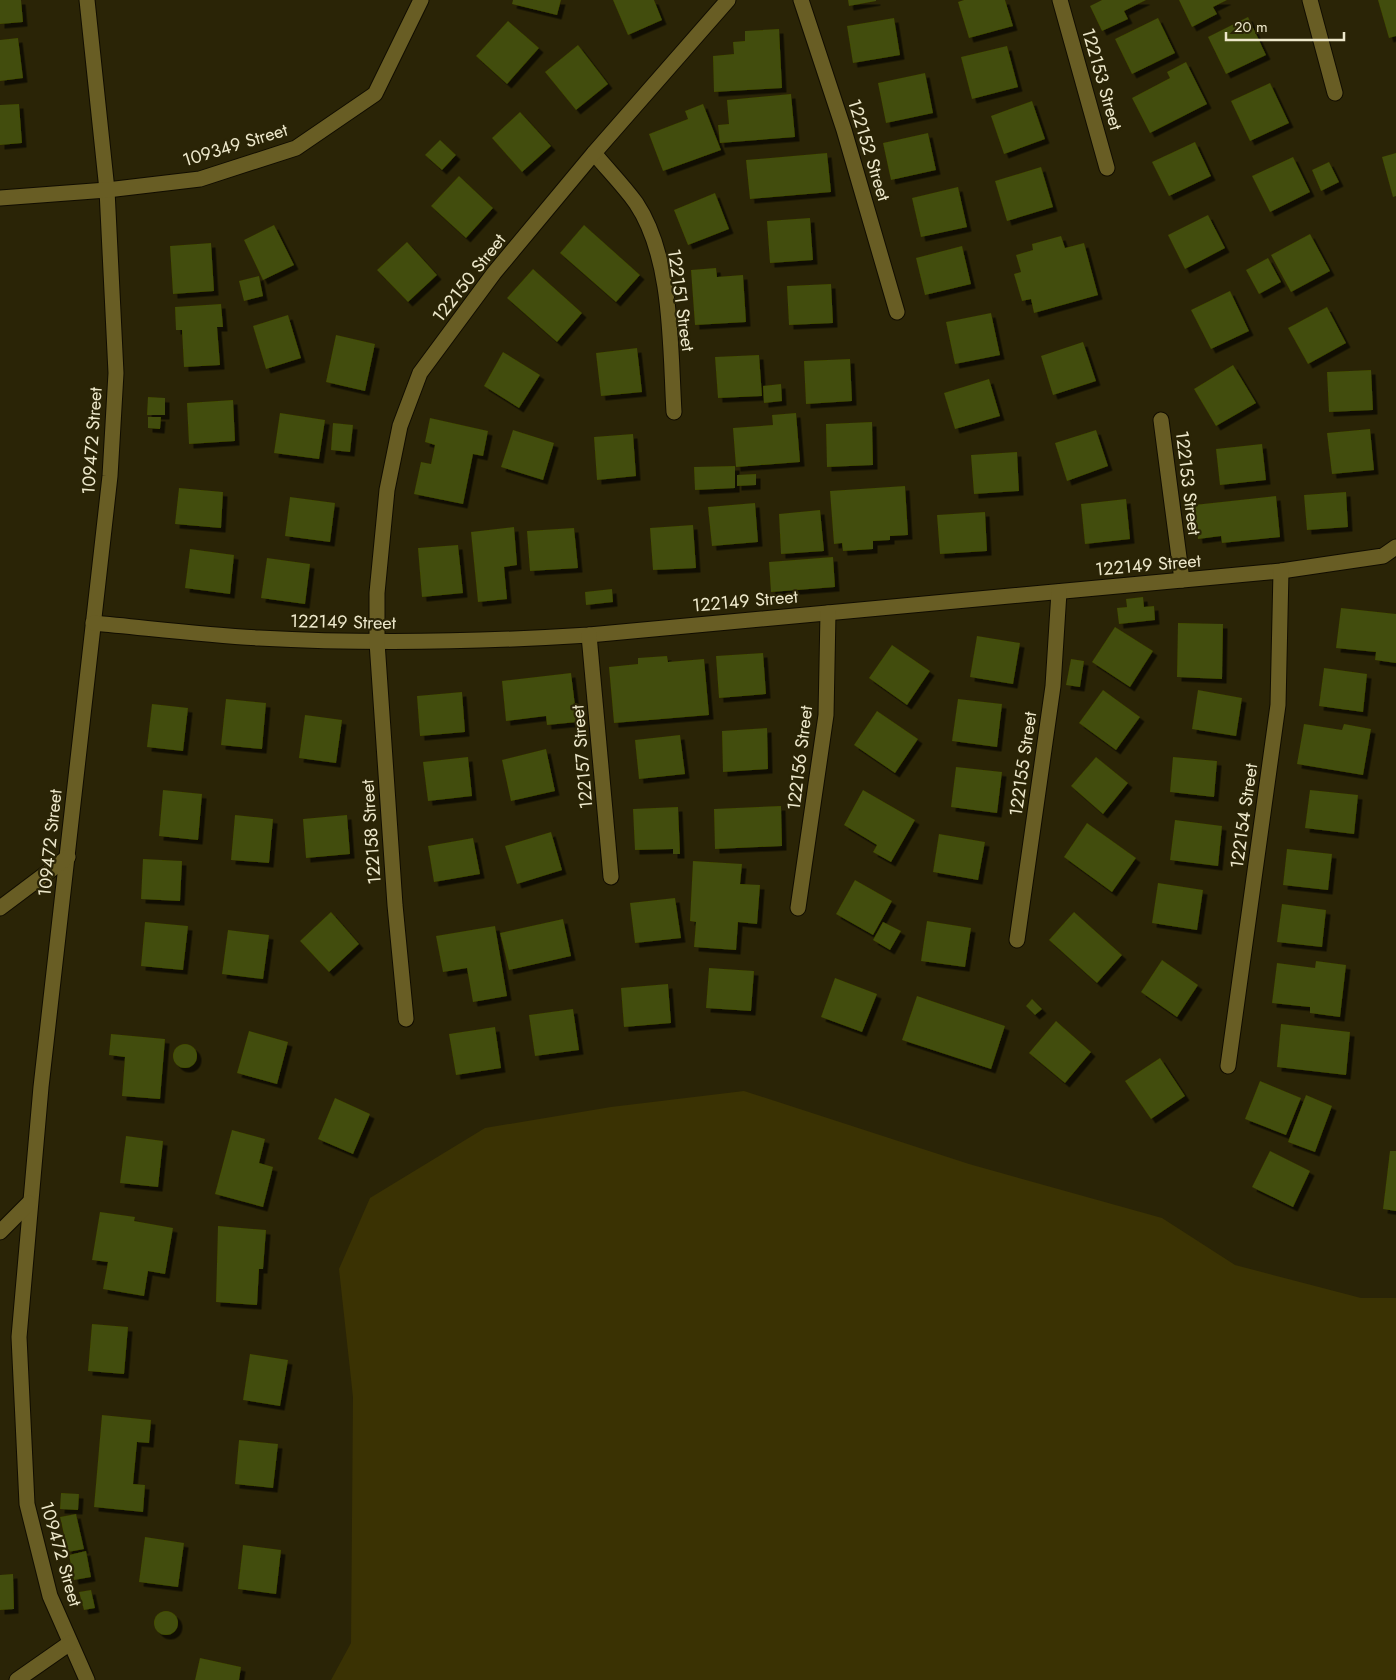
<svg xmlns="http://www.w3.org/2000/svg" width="1396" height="1680" viewBox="0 0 1396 1680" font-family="Jost,sans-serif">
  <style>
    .green { fill: #3a3203 }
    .building { fill: #434e07; filter: url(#shadow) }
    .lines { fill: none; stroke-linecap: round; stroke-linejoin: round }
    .minor-casing { stroke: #110d01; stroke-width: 17 }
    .minor { stroke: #685d24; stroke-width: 15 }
    .labels { text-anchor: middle; stroke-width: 4.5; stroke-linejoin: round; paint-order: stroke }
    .street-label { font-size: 18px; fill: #ede8cb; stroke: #2a2406 }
  </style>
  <defs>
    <filter id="shadow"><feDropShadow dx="4.5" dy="4.5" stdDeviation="0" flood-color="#0009"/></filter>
  </defs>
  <rect width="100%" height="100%" fill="#2a2406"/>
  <path class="green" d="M 744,1091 L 969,1164 L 1162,1218 L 1235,1265 L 1361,1298 L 1396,1298 L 1396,1680 L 331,1680 L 351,1643 L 353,1397 L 339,1269 L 370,1198 L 485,1128 L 611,1107 Z"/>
  <g class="building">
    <path d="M 0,0 L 21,0 L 23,22 L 0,24 Z"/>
    <path d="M 513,0 L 561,0 L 557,15 L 512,4 Z"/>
    <path d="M 613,0 L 654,0 L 662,20 L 628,35 Z"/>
    <path d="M 848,0 L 876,0 L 876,1 L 849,6 Z"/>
    <path d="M 964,0 L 1005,0 L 1013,26 L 969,38 L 958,2 Z"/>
    <path d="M 1102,0 L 1146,0 L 1124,11 L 1128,19 L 1102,31 L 1090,6 Z"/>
    <path d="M 1179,0 L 1227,0 L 1213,7 L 1217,14 L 1192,27 Z"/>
    <path d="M 1378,0 L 1396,0 L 1396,36 L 1389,38 Z"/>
    <path d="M 1248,17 L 1266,55 L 1226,74 L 1208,37 Z"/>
    <path d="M 894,18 L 900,55 L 853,63 L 847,26 Z"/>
    <path d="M 1158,18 L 1175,53 L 1132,74 L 1115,39 Z"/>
    <path d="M 508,21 L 539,48 L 507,84 L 476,56 Z"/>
    <path d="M 779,29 L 782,88 L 714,92 L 713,56 L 734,54 L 733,42 L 745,41 L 745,31 Z"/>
    <path d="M 18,38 L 23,78 L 0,81 L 0,40 Z"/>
    <path d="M 578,45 L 608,84 L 576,110 L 545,72 Z"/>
    <path d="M 1007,46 L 1018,87 L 972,99 L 961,57 Z"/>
    <path d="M 1186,62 L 1207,104 L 1150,133 L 1132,98 L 1170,78 L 1167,72 Z"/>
    <path d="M 925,73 L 933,113 L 886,123 L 878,83 Z"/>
    <path d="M 1270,83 L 1289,123 L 1250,141 L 1231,101 Z"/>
    <path d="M 791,94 L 795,137 L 720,143 L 718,125 L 729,124 L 727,100 Z"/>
    <path d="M 1032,101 L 1045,139 L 1004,154 L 991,116 Z"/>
    <path d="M 19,104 L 22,143 L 0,145 L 0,105 Z"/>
    <path d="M 703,104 L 721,150 L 663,171 L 649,134 L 688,119 L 685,111 Z"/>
    <path d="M 520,112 L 551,146 L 522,172 L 492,138 Z"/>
    <path d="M 928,133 L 936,170 L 891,180 L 883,143 Z"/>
    <path d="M 440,140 L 456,155 L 442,170 L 425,155 Z"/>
    <path d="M 1195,142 L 1211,176 L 1169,196 L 1152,162 Z"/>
    <path d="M 827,153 L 831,192 L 750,199 L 746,160 Z"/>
    <path d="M 1396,153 L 1396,196 L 1393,197 L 1382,157 Z"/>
    <path d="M 1293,157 L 1310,192 L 1270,212 L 1252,176 Z"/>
    <path d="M 1329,162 L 1339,182 L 1321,191 L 1312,170 Z"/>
    <path d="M 1041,167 L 1053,207 L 1007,221 L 995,181 Z"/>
    <path d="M 459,176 L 493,208 L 466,238 L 431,206 Z"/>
    <path d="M 958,187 L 967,227 L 921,237 L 912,198 Z"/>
    <path d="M 715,193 L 729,229 L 688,245 L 674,210 Z"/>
    <path d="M 1208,215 L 1225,248 L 1185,269 L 1168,235 Z"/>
    <path d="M 810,218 L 813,260 L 770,263 L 767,221 Z"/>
    <path d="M 274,225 L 294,265 L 263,280 L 244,240 Z"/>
    <path d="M 584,225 L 640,275 L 616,302 L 560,253 Z"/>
    <path d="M 1310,234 L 1330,271 L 1291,292 L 1271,255 Z"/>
    <path d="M 1061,236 L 1065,248 L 1084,243 L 1098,295 L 1034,313 L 1031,299 L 1022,301 L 1014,274 L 1021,272 L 1016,255 L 1033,250 L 1032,244 Z"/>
    <path d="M 407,242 L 437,275 L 408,302 L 377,270 Z"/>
    <path d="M 211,243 L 214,291 L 173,294 L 170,246 Z"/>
    <path d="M 962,246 L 971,284 L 925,295 L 916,258 Z"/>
    <path d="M 1268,258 L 1281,282 L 1259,294 L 1246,270 Z"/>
    <path d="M 716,268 L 717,277 L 743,275 L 746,322 L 695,325 L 691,270 Z"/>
    <path d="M 533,269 L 582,313 L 557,342 L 507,298 Z"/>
    <path d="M 259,276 L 263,296 L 244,301 L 239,281 Z"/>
    <path d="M 831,284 L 833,323 L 789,325 L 787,286 Z"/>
    <path d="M 1230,291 L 1249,331 L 1211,349 L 1191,310 Z"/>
    <path d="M 221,304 L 223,327 L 217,327 L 220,365 L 184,367 L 182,330 L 176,330 L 175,307 Z"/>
    <path d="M 1327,307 L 1346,343 L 1308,364 L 1288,328 Z"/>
    <path d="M 991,313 L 1000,355 L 955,364 L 946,322 Z"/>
    <path d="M 288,315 L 301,358 L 266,369 L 253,326 Z"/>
    <path d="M 336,335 L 375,344 L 365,391 L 326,382 Z"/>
    <path d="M 1083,342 L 1096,381 L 1053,395 L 1041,356 Z"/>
    <path d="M 637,348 L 642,392 L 601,396 L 596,353 Z"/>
    <path d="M 503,352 L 540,375 L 519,408 L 484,386 Z"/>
    <path d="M 759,355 L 762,396 L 718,398 L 715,357 Z"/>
    <path d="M 850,359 L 852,401 L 806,404 L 804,361 Z"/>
    <path d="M 1233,365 L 1256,403 L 1216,426 L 1194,389 Z"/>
    <path d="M 1371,370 L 1373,410 L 1329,412 L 1327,372 Z"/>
    <path d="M 989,379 L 1000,416 L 955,429 L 944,393 Z"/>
    <path d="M 781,384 L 782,401 L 764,403 L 763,386 Z"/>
    <path d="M 148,397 L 165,398 L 165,415 L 147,415 Z"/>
    <path d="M 233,400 L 235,441 L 189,444 L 187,403 Z"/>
    <path d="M 280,413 L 325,420 L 319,459 L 274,453 Z"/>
    <path d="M 796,413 L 800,462 L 736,467 L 733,428 L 773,425 L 772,415 Z"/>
    <path d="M 148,417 L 161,417 L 160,429 L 148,428 Z"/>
    <path d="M 430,418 L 488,431 L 483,456 L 473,454 L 463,504 L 414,494 L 421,462 L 431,464 L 435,445 L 425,442 Z"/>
    <path d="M 872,422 L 873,465 L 827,467 L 826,424 Z"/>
    <path d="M 333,423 L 353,425 L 350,452 L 331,450 Z"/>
    <path d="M 1370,429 L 1374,470 L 1332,474 L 1327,433 Z"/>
    <path d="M 513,430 L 554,443 L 543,480 L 501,467 Z"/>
    <path d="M 1096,430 L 1108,466 L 1067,481 L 1055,443 Z"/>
    <path d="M 633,434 L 636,476 L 597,480 L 594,437 Z"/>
    <path d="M 1262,444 L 1266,480 L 1220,485 L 1216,449 Z"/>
    <path d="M 1017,452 L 1019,491 L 974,494 L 971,455 Z"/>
    <path d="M 735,466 L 735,488 L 695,490 L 694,467 Z"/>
    <path d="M 756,474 L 756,485 L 737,486 L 737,475 Z"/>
    <path d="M 905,486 L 908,535 L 890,536 L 890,540 L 873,541 L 873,549 L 843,551 L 842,543 L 834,544 L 830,491 Z"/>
    <path d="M 179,488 L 223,492 L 221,528 L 175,524 Z"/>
    <path d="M 1346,492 L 1348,527 L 1307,530 L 1304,495 Z"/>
    <path d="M 1276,496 L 1280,537 L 1222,543 L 1221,536 L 1198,539 L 1194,505 Z"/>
    <path d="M 290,497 L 335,503 L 330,542 L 285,536 Z"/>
    <path d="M 1126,499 L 1130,539 L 1085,544 L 1081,504 Z"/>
    <path d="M 755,503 L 758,542 L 712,546 L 708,507 Z"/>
    <path d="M 820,510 L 824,551 L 781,554 L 779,514 Z"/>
    <path d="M 985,512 L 987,551 L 940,554 L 937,515 Z"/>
    <path d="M 693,525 L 696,568 L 653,570 L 650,528 Z"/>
    <path d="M 514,527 L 517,565 L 504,567 L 507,599 L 478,602 L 471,532 Z"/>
    <path d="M 574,528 L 578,568 L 530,571 L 527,531 Z"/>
    <path d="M 458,545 L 463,593 L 422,597 L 418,548 Z"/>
    <path d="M 190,549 L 234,555 L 230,594 L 185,588 Z"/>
    <path d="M 833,557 L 835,587 L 771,592 L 769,562 Z"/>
    <path d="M 267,558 L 310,564 L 305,604 L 261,598 Z"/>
    <path d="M 612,589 L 613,602 L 586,605 L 585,592 Z"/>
    <path d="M 1143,597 L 1144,607 L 1154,606 L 1155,620 L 1119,624 L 1117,608 L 1127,607 L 1126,599 Z"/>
    <path d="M 1341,608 L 1396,614 L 1396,663 L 1375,660 L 1376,652 L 1336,648 Z"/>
    <path d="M 1178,623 L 1223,624 L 1222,679 L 1177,677 Z"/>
    <path d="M 1115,627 L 1153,651 L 1130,687 L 1092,662 Z"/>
    <path d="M 977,636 L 1020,643 L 1013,684 L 970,677 Z"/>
    <path d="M 892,645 L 930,671 L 907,705 L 869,678 Z"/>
    <path d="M 763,653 L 766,694 L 719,698 L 716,656 Z"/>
    <path d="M 667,656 L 668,662 L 704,659 L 709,715 L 614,723 L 609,667 L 638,664 L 638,658 Z"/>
    <path d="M 1071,659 L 1084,661 L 1080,687 L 1066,685 Z"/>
    <path d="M 1324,668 L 1367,674 L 1363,712 L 1319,706 Z"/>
    <path d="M 571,673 L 577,722 L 547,725 L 546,716 L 506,721 L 502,681 Z"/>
    <path d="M 1103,690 L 1140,717 L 1116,750 L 1079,723 Z"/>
    <path d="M 1198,690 L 1242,698 L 1236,736 L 1192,729 Z"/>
    <path d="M 462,692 L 465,732 L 420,736 L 417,696 Z"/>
    <path d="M 226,699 L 266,703 L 262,749 L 221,745 Z"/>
    <path d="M 958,699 L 1002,704 L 997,747 L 952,741 Z"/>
    <path d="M 152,704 L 188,708 L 183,751 L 147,747 Z"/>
    <path d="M 877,711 L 918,739 L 895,773 L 854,745 Z"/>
    <path d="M 305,715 L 342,720 L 336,763 L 299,758 Z"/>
    <path d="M 1304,724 L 1342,730 L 1344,724 L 1371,729 L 1363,775 L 1297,764 Z"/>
    <path d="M 767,728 L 768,769 L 723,772 L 722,731 Z"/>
    <path d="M 680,735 L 685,774 L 639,779 L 635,740 Z"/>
    <path d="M 546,749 L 555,791 L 511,801 L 502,760 Z"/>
    <path d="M 468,757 L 472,796 L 428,801 L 423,762 Z"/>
    <path d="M 1096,757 L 1128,783 L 1103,814 L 1071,786 Z"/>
    <path d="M 1173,757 L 1217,761 L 1214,797 L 1170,792 Z"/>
    <path d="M 956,767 L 1002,772 L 997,813 L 951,807 Z"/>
    <path d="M 163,790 L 202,794 L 198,840 L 159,836 Z"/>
    <path d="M 863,790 L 915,820 L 891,862 L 873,852 L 877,845 L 844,825 Z"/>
    <path d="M 1310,790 L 1358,795 L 1354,834 L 1305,828 Z"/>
    <path d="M 781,806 L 782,846 L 715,849 L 714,809 Z"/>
    <path d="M 678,807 L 680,854 L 673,854 L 673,849 L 635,850 L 633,809 Z"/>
    <path d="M 235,815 L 273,819 L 269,863 L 231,860 Z"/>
    <path d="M 347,815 L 350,854 L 306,858 L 303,819 Z"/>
    <path d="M 1175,820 L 1222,826 L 1218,866 L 1170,860 Z"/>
    <path d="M 1087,823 L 1136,858 L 1112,892 L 1064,857 Z"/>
    <path d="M 551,832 L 562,870 L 517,884 L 505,846 Z"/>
    <path d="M 939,834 L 985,842 L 978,880 L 933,872 Z"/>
    <path d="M 473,838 L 480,874 L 434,882 L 428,846 Z"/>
    <path d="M 1287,849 L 1332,854 L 1328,890 L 1283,885 Z"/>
    <path d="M 143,859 L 182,861 L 180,901 L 141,899 Z"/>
    <path d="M 693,861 L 742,864 L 740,884 L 760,885 L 757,924 L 738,922 L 736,950 L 694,947 L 696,922 L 690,921 Z"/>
    <path d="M 855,880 L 892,901 L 873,935 L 836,914 Z"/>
    <path d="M 1158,883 L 1203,890 L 1197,930 L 1152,923 Z"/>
    <path d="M 675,898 L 681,938 L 635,943 L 630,903 Z"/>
    <path d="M 1282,904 L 1326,910 L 1322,947 L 1277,942 Z"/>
    <path d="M 331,912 L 359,944 L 329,972 L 300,941 Z"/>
    <path d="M 1074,912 L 1122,955 L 1097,983 L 1049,940 Z"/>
    <path d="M 563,919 L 571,956 L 509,970 L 500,933 Z"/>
    <path d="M 927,921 L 971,928 L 965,967 L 921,961 Z"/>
    <path d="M 145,922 L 188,926 L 183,970 L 141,966 Z"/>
    <path d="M 883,922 L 901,931 L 890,950 L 873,940 Z"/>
    <path d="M 495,926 L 507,996 L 473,1002 L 467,968 L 443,972 L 436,936 Z"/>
    <path d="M 228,930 L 269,935 L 263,979 L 222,974 Z"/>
    <path d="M 1162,960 L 1198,985 L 1177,1017 L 1141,992 Z"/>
    <path d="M 1316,961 L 1346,965 L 1340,1017 L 1310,1013 L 1310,1007 L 1272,1003 L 1277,963 L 1315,968 Z"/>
    <path d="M 709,968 L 754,971 L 751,1011 L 706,1008 Z"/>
    <path d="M 835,978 L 877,994 L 862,1032 L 821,1017 Z"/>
    <path d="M 668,984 L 671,1023 L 624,1027 L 621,988 Z"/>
    <path d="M 917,996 L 1005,1026 L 991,1069 L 902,1040 Z"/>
    <path d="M 1032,999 L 1042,1009 L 1035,1015 L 1026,1006 Z"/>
    <path d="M 573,1009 L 579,1050 L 535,1056 L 529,1015 Z"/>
    <path d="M 1056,1021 L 1091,1052 L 1065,1083 L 1029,1053 Z"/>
    <path d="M 1281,1024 L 1350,1032 L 1346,1075 L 1277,1067 Z"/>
    <path d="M 495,1027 L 501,1068 L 456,1075 L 449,1034 Z"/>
    <path d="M 249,1031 L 288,1042 L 277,1084 L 237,1073 Z"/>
    <path d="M 111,1034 L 165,1039 L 160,1099 L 122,1096 L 125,1057 L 109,1055 Z"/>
    <circle cx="185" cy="1056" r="12"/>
    <path d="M 1160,1058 L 1185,1096 L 1151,1119 L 1125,1081 Z"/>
    <path d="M 1260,1081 L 1301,1098 L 1286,1135 L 1245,1119 Z"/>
    <path d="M 1306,1095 L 1332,1106 L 1315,1152 L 1288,1142 Z"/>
    <path d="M 335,1098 L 370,1114 L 353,1154 L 318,1139 Z"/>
    <path d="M 232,1130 L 265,1139 L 259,1163 L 273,1167 L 263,1207 L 215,1194 Z"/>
    <path d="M 126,1136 L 163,1141 L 158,1187 L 120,1183 Z"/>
    <path d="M 1270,1151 L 1310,1171 L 1293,1207 L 1252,1187 Z"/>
    <path d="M 1390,1151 L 1396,1151 L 1396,1211 L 1383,1209 Z"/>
    <path d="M 100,1212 L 135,1217 L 134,1221 L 173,1228 L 165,1274 L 148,1271 L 144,1296 L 103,1289 L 108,1262 L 92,1260 Z"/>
    <path d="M 218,1226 L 266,1230 L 263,1269 L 259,1269 L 257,1305 L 216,1302 Z"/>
    <path d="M 92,1324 L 128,1327 L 124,1374 L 88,1371 Z"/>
    <path d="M 250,1354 L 288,1360 L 280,1406 L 243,1400 Z"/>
    <path d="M 102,1415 L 151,1420 L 149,1443 L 137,1442 L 133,1484 L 145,1485 L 143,1512 L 94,1507 Z"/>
    <path d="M 239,1440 L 278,1444 L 273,1488 L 235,1484 Z"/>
    <path d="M 61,1493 L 79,1494 L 78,1510 L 60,1509 Z"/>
    <path d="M 76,1514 L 84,1549 L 68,1552 L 60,1517 Z"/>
    <path d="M 145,1537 L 184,1543 L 178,1587 L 139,1582 Z"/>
    <path d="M 243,1545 L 281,1550 L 276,1594 L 238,1589 Z"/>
    <path d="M 86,1551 L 91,1577 L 74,1580 L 69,1555 Z"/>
    <path d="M 13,1574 L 14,1609 L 0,1610 L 0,1575 Z"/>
    <path d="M 91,1590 L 95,1608 L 84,1610 L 79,1592 Z"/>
    <circle cx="166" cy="1623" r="12"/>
    <path d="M 200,1658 L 241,1667 L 239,1680 L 195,1680 Z"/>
  </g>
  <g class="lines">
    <g class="minor-casing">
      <g id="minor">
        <path d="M 87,0 L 107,190 L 116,373 L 110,476 L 41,1087 L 19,1337 L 27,1504 L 50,1596 L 87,1680"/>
        <path d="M 801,0 L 844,130 L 897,312"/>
        <path d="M 1060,0 L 1107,168"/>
        <path d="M 1310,0 L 1335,93"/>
        <path d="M 594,153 C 607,169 623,185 636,203 C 673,258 670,348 674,412"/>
        <path d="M 0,198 L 107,190 L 200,179 L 296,148 L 375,94 L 421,0"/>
        <path d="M 1161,420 L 1182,580"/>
        <path d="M 93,623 C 148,628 203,635 259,638 C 369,644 479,642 589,635 L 1281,571 L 1383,556 L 1396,547"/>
        <path d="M 589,635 L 611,877"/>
        <path d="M 0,908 L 68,857"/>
        <path d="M 798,908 L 826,715 L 828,613"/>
        <path d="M 1017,940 L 1053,686 L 1059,592"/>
        <path d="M 406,1019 L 395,905 L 377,642 L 377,593 L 387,490 L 400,426 L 420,373 L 494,273 L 594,153 L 728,0"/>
        <path d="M 1228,1066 L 1278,705 L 1281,571"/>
        <path d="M 0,1232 L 29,1203"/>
        <path d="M 17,1680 L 70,1643"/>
      </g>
    </g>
    <use href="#minor" class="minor"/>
  </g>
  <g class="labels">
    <g class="street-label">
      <text transform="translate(1102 79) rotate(74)" y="6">122153 Street</text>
      <text transform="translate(235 145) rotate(-17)" y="6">109349 Street</text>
      <text transform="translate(869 150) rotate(73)" y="6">122152 Street</text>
      <text transform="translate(469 278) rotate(-52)" y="6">122150 Street</text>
      <text transform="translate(681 300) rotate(82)" y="6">122151 Street</text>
      <text transform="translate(92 441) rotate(-86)" y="6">109472 Street</text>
      <text transform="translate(1188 483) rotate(83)" y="6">122153 Street</text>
      <text transform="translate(1148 565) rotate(-5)" y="6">122149 Street</text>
      <text transform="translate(745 601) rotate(-5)" y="6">122149 Street</text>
      <text transform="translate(343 622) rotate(1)" y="6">122149 Street</text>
      <text transform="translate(582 757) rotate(-95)" y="6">122157 Street</text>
      <text transform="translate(800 758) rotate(-83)" y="6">122156 Street</text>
      <text transform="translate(1023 764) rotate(-82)" y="6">122155 Street</text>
      <text transform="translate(1244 816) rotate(-82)" y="6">122154 Street</text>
      <text transform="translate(371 832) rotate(-94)" y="6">122158 Street</text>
      <text transform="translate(50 843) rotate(-84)" y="6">109472 Street</text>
      <text transform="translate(61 1554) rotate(74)" y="6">109472 Street</text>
    </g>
  </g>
  <path d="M1226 32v8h118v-8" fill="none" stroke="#ede8cb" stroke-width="2.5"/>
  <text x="1234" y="32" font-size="15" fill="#ede8cb" stroke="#2a2406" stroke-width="4" paint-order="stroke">20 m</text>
</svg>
